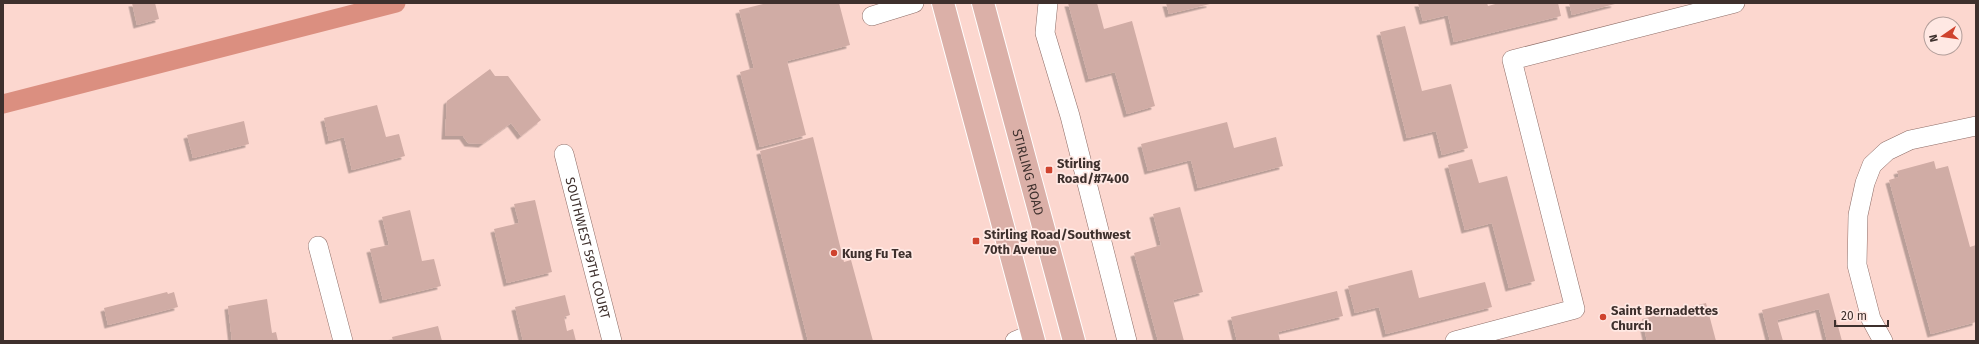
<svg xmlns="http://www.w3.org/2000/svg" width="1979" height="344" viewBox="0 0 1979 344" font-family="'Fira Sans',sans-serif">
  <style>
    .lines { fill: none; stroke-linecap: round; stroke-linejoin: round }
    .canal { stroke: #db8f80; stroke-width: 19 }
    .building { fill: #d0aca5; filter: url(#shadow) }
    .minor-casing { stroke: #8e6d67; stroke-width: 20 }
    .major-casing { stroke: #fff; stroke-width: 24 }
    .minor { stroke: #fff; stroke-width: 19 }
    .major { stroke: #dbb0a8; stroke-width: 22 }
    .poi-dot { fill: #cf432e; stroke: #ffe8e3; stroke-width: 1.5 }
    .labels { text-anchor: middle; stroke-width: 3.5; stroke-linejoin: round; paint-order: stroke }
    .poi-label { font-size: 13px; font-weight: bold; fill: #3e302d; stroke: #ffe8e3; text-anchor: start }
    .street-label { font-size: 13px; fill: #3e302d; stroke: #ffe8e3 }
  </style>
  <defs>
    <filter id="shadow"><feDropShadow dx="-3.5" dy="3.5" stdDeviation="0" flood-color="#0004"/></filter>
  </defs>
  <rect width="100%" height="100%" fill="#fcd7cf"/>
  <g class="lines">
    <path class="canal" d="M 3,104 L 396,3"/>
  </g>
  <g class="building">
    <path d="M 132,3 L 155,3 L 159,19 L 137,25 Z"/>
    <path d="M 767,3 L 839,3 L 850,45 L 787,61 L 806,135 L 760,147 L 740,72 L 754,68 L 739,10 Z"/>
    <path d="M 1068,3 L 1097,3 L 1104,29 L 1132,21 L 1155,106 L 1127,114 L 1115,72 L 1089,79 Z"/>
    <path d="M 1166,3 L 1210,3 L 1210,4 L 1169,14 Z"/>
    <path d="M 1418,3 L 1487,3 L 1488,6 L 1499,3 L 1558,3 L 1561,16 L 1454,42 L 1448,15 L 1423,21 Z"/>
    <path d="M 1569,3 L 1614,3 L 1615,4 L 1572,15 Z"/>
    <path d="M 1405,26 L 1422,91 L 1451,84 L 1468,148 L 1442,155 L 1436,131 L 1407,138 L 1380,32 Z"/>
    <path d="M 490,69 L 495,76 L 508,76 L 541,120 L 521,136 L 511,123 L 482,144 L 468,143 L 463,136 L 445,136 L 447,101 Z"/>
    <path d="M 377,105 L 386,137 L 399,134 L 405,156 L 352,170 L 344,137 L 329,141 L 324,118 Z"/>
    <path d="M 244,121 L 249,144 L 193,158 L 187,135 Z"/>
    <path d="M 1227,122 L 1234,148 L 1276,137 L 1283,166 L 1198,188 L 1191,160 L 1148,171 L 1141,144 Z"/>
    <path d="M 813,137 L 844,262 L 851,260 L 873,341 L 808,341 L 760,151 Z"/>
    <path d="M 1472,159 L 1479,183 L 1507,176 L 1535,281 L 1509,288 L 1492,223 L 1465,230 L 1448,165 Z"/>
    <path d="M 1934,161 L 1936,169 L 1948,166 L 1970,247 L 1976,245 L 1976,322 L 1931,334 L 1889,180 L 1899,177 L 1897,171 Z"/>
    <path d="M 535,200 L 552,272 L 507,283 L 494,229 L 519,223 L 514,204 Z"/>
    <path d="M 1180,207 L 1203,292 L 1173,300 L 1184,341 L 1158,341 L 1134,253 L 1161,245 L 1153,214 Z"/>
    <path d="M 410,210 L 422,261 L 434,259 L 441,286 L 383,300 L 370,249 L 389,245 L 382,217 Z"/>
    <path d="M 1412,270 L 1419,298 L 1485,282 L 1492,307 L 1386,334 L 1379,307 L 1355,313 L 1348,286 Z"/>
    <path d="M 1337,291 L 1343,316 L 1278,332 L 1280,341 L 1237,341 L 1231,317 Z"/>
    <path d="M 167,292 L 168,294 L 174,292 L 178,307 L 108,325 L 104,308 Z"/>
    <path d="M 1829,293 L 1842,341 L 1827,341 L 1819,309 L 1777,320 L 1783,341 L 1770,341 L 1762,310 Z"/>
    <path d="M 565,295 L 570,315 L 564,317 L 567,331 L 573,329 L 576,341 L 523,341 L 515,307 Z"/>
    <path d="M 267,299 L 272,333 L 276,332 L 278,341 L 232,341 L 228,306 Z"/>
    <path d="M 1706,303 L 1716,341 L 1647,341 L 1642,319 Z"/>
    <path d="M 438,326 L 442,341 L 393,341 L 392,337 Z"/>
  </g>
  <g class="lines">
    <g class="minor-casing">
      <g id="minor">
        <path d="M 1048,3 L 1045,33 L 1070,116 L 1127,341"/>
        <path d="M 872,16 L 914,3"/>
        <path id="s1" d="M 564,154 L 612,341"/>
        <path d="M 318,246 L 343,341"/>
        <path d="M 1015,341 L 1032,334"/>
        <path d="M 1455,341 L 1575,309 L 1512,60 L 1735,3"/>
        <path d="M 1883,341 L 1871,319 L 1857,265 L 1858,215 L 1865,183 L 1872,165 L 1887,151 L 1910,140 L 1976,126"/>
      </g>
    </g>
    <g class="major-casing">
      <g id="major">
        <path d="M 943,3 L 1034,341"/>
        <path id="s2" d="M 983,3 L 1074,341"/>
      </g>
    </g>
    <use href="#minor" class="minor"/>
    <use href="#major" class="major"/>
  </g>
  <g class="poi-dot">
    <rect x="1045" y="166" width="8" height="8" rx="2"/>
    <rect x="972" y="237" width="8" height="8" rx="2"/>
    <circle cx="834" cy="253" r="4"/>
    <circle cx="1603" cy="317" r="4"/>
  </g>
  <g class="labels">
    <g class="poi-label">
      <text x="1057" y="168">Stirling<tspan x="1057" dy="15">Road/#7400</tspan></text>
      <text x="984" y="239">Stirling Road/Southwest<tspan x="984" dy="15">70th Avenue</tspan></text>
      <text x="842" y="258">Kung Fu Tea</text>
      <text x="1611" y="315">Saint Bernadettes<tspan x="1611" dy="15">Church</tspan></text>
    </g>
    <g class="street-label">
      <text dy="5" stroke="none"><textPath href="#s2" startOffset="175">STIRLING ROAD</textPath></text>
      <text dy="5" stroke="none"><textPath href="#s1" startOffset="97">SOUTHWEST 59TH COURT</textPath></text>
    </g>
  </g>
  <rect width="1979" height="344" fill="none" stroke="#3e302d" stroke-width="8"/>
  <g transform="translate(1943 36) rotate(257)"><circle r="19" fill="#ffe8e3" stroke="#b29e9a"/>
  <path d="M0-3L7 15L0 10L-7 15Z" fill="#cf432e"/>
  <text y="-6" font-size="11" font-weight="bold" text-anchor="middle" fill="#3e302d">N</text>
  </g>
  <path d="M1835 320v6h53v-6" fill="none" stroke="#3e302d" stroke-width="2"/>
  <text x="1841" y="320" font-size="12" fill="#3e302d" stroke="#ffe8e3" stroke-width="3" paint-order="stroke">20 m</text>
</svg>
